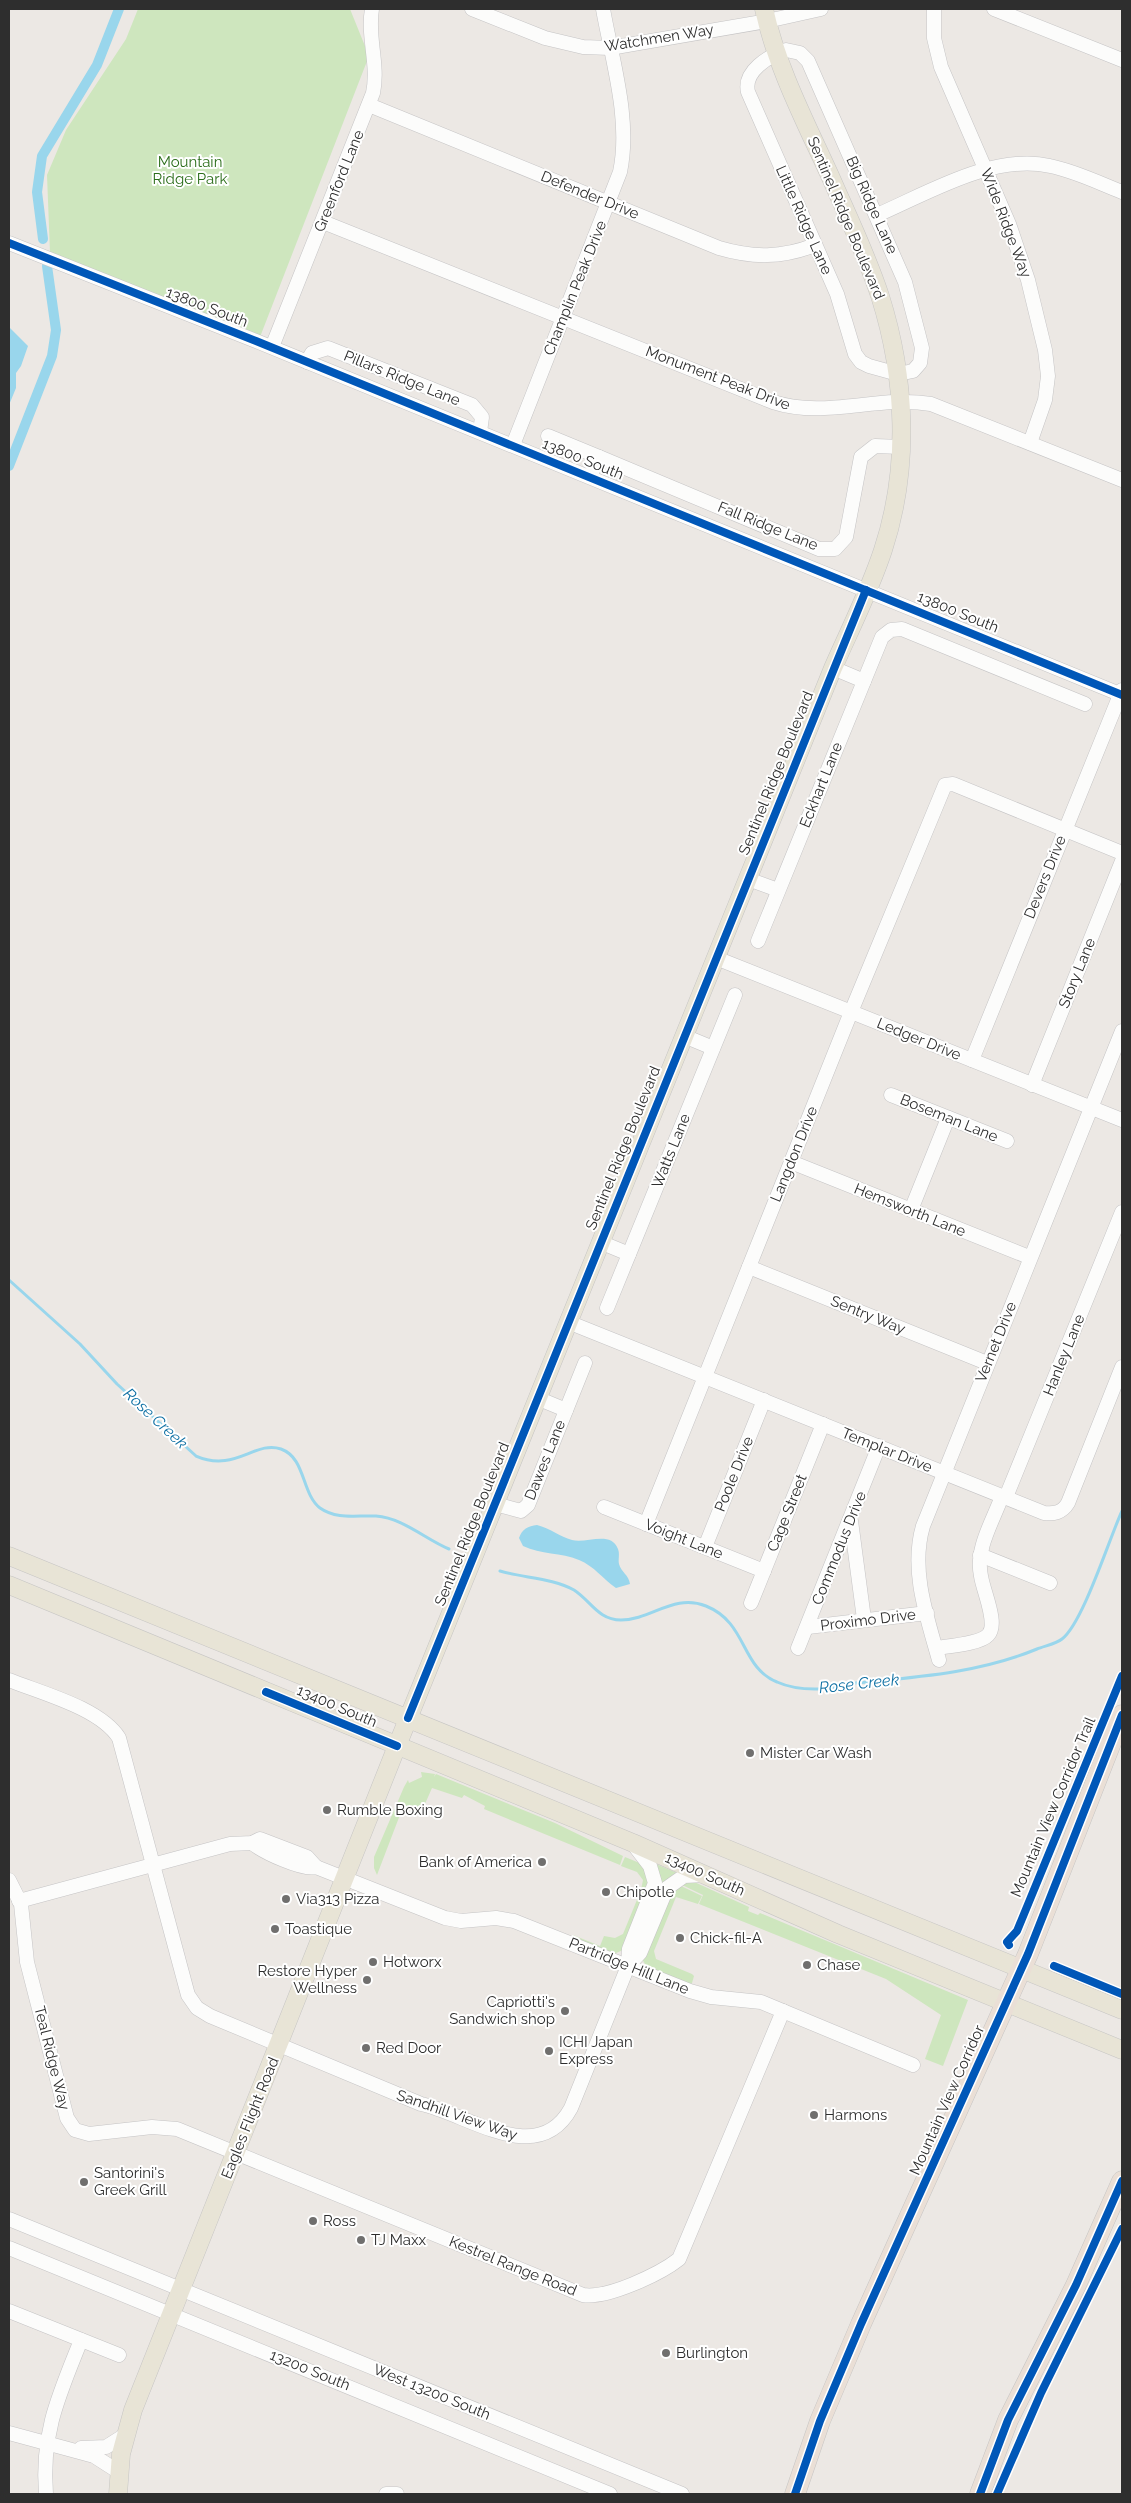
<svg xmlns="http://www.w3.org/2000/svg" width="1131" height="2503" viewBox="0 0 1131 2503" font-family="Raleway,sans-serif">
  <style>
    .green { fill: #cee6be }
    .water { fill: #99d6ec }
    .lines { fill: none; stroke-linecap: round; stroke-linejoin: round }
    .stream { stroke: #99d6ec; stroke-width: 3 }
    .canal { stroke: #99d6ec; stroke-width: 10 }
    .minor-casing { stroke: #c5c4c5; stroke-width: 15 }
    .major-casing { stroke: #c6c5c4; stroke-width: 19 }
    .highway-casing { stroke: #c6c5c4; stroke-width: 21 }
    .minor { stroke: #fcfcfb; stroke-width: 14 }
    .major { stroke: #e8e4d6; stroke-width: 18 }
    .highway { stroke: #eadfd6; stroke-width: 20 }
    .cycleway-casing { stroke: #fff; stroke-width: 11 }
    .cycleway { stroke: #0057b8; stroke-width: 8 }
    .poi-dot { fill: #706f6e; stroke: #fff; stroke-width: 2 }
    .labels { text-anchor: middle; stroke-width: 4; stroke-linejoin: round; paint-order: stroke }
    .street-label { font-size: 15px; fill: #2e2e2e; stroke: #fff }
    .park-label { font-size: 15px; fill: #2c6e1b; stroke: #fff }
    .poi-label { font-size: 15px; fill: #2e2e2e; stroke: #fff; text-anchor: start }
    .water-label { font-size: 16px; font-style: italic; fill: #0d6fa3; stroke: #fff }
  </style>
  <rect width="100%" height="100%" fill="#ece8e4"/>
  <g class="green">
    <path d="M 138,9 L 350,9 L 369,56 L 260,337 L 50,253 L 47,175 L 66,130 L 126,39 Z"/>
    <path d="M 421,1772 L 435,1774 L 434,1777 L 436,1774 L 555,1823 L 623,1856 L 620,1865 L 484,1809 L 485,1806 L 464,1795 L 462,1798 L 432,1788 L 421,1813 L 403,1807 L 377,1875 L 374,1868 L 374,1857 L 404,1787 L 408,1780 L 409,1783 L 422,1777 Z"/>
    <path d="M 625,1857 L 642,1864 L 650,1875 L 625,1949 L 614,1954 L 574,1938 L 573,1935 L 600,1946 L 604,1936 L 615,1938 L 623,1934 L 641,1890 L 643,1880 L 637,1872 L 621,1866 Z"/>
    <path d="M 656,1864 L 677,1873 L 656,1891 Z"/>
    <path d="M 690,1880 L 749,1907 L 748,1911 L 758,1915 L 760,1913 L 968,2000 L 943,2066 L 925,2059 L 941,2015 L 886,1979 L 699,1904 L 703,1895 L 678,1883 Z"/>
    <path d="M 679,1885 L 702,1896 L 698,1904 L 676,1897 L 654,1951 L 656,1959 L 692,1974 L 694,1976 L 692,1983 L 689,1985 L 647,1967 L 642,1959 L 673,1888 Z"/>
  </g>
  <g class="water">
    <path d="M 9,327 L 28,346 L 21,366 L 16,373 L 16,388 L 9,405 Z"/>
    <path d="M 537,1525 C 550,1528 560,1537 572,1540 C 586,1544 611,1530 618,1549 C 620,1554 618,1559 619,1564 C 621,1572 629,1575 630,1584 L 616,1588 C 603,1579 594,1566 579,1560 C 561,1552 541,1555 523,1546 L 519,1538 C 522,1529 528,1526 537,1525 Z"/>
  </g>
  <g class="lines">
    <g class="stream">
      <path d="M 9,1280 L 80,1344 L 117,1384 L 196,1456 C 235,1473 255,1440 281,1449 C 306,1458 301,1493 320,1508 C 337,1520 357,1515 376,1516 C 403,1518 425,1539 449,1549"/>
      <path d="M 500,1571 C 523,1578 553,1578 574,1590 C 591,1601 598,1620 621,1620 C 651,1620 674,1593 706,1606 C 748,1623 740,1667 777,1682 C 788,1687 803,1689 815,1689 C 828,1690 843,1684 856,1683 C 918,1677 979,1673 1037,1649 C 1044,1646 1056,1644 1062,1639 C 1083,1623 1109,1539 1122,1511"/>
    </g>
    <g class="canal">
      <path d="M 43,239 L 37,192 L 42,156 L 97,65 L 119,9"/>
      <path d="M 9,466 L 52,356 L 56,330 L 47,266"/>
    </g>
    <g class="minor-casing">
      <g id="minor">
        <path d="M 472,9 L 545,38 L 583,47 L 610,48 L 767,21 L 821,9"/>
        <path d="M 934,9 L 934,38 L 941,67 L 1009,224 L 1028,280 L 1045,350 L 1048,376 L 1045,400 L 1030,443"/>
        <path d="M 994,9 L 1122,60"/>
        <path d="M 786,50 L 800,53 L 808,61 L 905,282 L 922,348 L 920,363 L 913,371 L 898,374 L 869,366 L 861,362 L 855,354 L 837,294 L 748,92 C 743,71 769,56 786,50 Z"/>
        <path d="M 369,105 L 719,248 C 753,258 782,258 815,245"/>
        <path d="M 877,215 C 928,193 994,153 1050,166 C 1075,171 1099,183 1122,192"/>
        <path d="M 323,222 L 773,402 C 825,419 878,395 931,404 L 1122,480"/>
        <path d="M 9,243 L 256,341 L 1122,695"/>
        <path d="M 272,347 L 373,93 C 379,64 367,37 372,9"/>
        <path d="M 307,362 L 312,353 L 328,348 L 472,405 L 482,417 L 480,432"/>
        <path d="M 548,436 L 599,457"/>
        <path d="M 513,445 L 620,172 C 631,120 612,60 603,9"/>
        <path d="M 590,477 L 599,457 L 819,549 L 835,549 L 846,537 L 861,457 L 875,446 L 901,447"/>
        <path d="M 833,668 L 864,681"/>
        <path d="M 748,879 L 778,890"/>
        <path d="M 758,941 L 882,637 L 891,630 L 902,629 L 1085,704"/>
        <path d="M 716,958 L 1122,1120"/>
        <path d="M 684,1036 L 713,1048"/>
        <path d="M 972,1060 L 1122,690"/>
        <path d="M 1032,1085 L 1122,861"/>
        <path d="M 891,1095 L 1007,1141"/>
        <path d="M 791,1162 L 1029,1257"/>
        <path d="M 911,1210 L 948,1118"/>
        <path d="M 600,1242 L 629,1254"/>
        <path d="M 749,1267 L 987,1363"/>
        <path d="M 607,1308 L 735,995"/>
        <path d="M 568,1322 L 1044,1513 C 1054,1514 1062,1513 1068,1503 L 1122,1367"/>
        <path d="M 537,1398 L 566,1410"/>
        <path d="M 1006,1497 L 1122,1212"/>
        <path d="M 495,1504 L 521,1511 L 528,1505 L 585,1363"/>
        <path d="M 604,1507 L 764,1571"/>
        <path d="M 851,1521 L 864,1619"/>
        <path d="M 646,1524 L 851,1012 L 945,785 L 953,784 L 1122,853"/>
        <path d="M 705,1547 L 764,1400"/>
        <path d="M 980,1555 L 1050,1583"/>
        <path d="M 751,1603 L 823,1424"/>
        <path d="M 808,1627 L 927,1613"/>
        <path d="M 798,1648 L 879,1446"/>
        <path d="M 936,1648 C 948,1646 980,1644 988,1635 C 999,1624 983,1591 981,1576 C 975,1549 993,1521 1002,1496"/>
        <path d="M 939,1660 C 927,1617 910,1570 923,1526 L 1122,1031"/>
        <path d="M 9,1680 C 41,1693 100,1708 119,1738 L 188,1995 L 197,2008 L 210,2016 L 421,2104 C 468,2114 538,2169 571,2108 L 628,1966 L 629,1949 L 655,1883 L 650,1866 L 633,1844"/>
        <path d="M 252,1843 C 263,1852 303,1871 316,1867 L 445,1918 L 461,1921 L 496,1918 L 514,1921 L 690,1991 L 711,1997 L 761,2002 L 913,2065"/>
        <path d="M 9,1880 L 21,1904 L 27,1962 L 67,2118 L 75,2130 L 89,2134 L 152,2127 L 177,2129 L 583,2295 C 607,2299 660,2274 679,2259 L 783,2011"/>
        <path d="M 19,1901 L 230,1844 L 252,1843 L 260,1839 L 307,1857 L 316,1867"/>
        <path d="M 628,1966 L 640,1953 L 667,1888 L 684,1876 L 704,1875"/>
        <path d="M 9,2219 L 682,2494"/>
        <path d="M 9,2248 L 610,2494"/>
        <path d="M 9,2311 L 119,2355"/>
        <path d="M 9,2433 L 94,2456 L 119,2472"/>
        <path d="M 81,2448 L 106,2447 L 125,2435"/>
        <path d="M 46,2494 C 41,2433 59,2395 81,2340"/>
        <path d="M 386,2494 L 397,2494"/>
      </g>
    </g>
    <g class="major-casing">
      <g id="major">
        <path d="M 9,1556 L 1122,2010"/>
        <path d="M 9,1585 L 633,1843 L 838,1934 L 1122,2050"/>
        <path d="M 118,2494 L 121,2454 L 133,2410 L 397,1746 L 833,668 C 850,629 870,590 883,550 C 910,468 906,378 880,296 C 867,256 848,217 831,178 C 806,123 777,68 764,9"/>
      </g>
    </g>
    <g class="highway-casing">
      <g id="highway">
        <path d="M 795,2494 L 820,2421 L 861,2324 L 1028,1954 L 1122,1715"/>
        <path d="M 980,2494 L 1008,2420 L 1076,2285 L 1122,2181"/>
      </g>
    </g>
    <use href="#minor" class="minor"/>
    <use href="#major" class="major"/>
    <use href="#highway" class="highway"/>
    <g class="cycleway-casing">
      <g id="cycleway">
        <path d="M 9,243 L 256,341 L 1122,695"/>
        <path d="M 266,1692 L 397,1746"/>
        <path d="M 408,1718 L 866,590"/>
        <path d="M 1009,1945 L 1007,1942 L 1017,1931 L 1122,1676"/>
        <path d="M 1054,1966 L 1122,1994"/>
        <path d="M 795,2494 L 820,2421 L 861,2324 L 1028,1954 L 1122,1715"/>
        <path d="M 980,2494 L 1008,2420 L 1076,2285 L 1122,2181"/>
        <path d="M 997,2494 L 1041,2393 L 1122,2229"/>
      </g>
    </g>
    <use href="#cycleway" class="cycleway"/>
  </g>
  <g class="poi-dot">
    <circle cx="750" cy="1753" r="5"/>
    <circle cx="327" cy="1810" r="5"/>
    <circle cx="542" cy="1862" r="5"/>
    <circle cx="606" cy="1892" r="5"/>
    <circle cx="286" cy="1899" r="5"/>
    <circle cx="275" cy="1929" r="5"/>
    <circle cx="680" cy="1938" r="5"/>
    <circle cx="373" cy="1962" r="5"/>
    <circle cx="807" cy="1965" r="5"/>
    <circle cx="367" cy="1980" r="5"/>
    <circle cx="565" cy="2011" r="5"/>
    <circle cx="366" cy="2048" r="5"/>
    <circle cx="549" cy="2051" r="5"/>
    <circle cx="814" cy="2115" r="5"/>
    <circle cx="84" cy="2182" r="5"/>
    <circle cx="313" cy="2221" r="5"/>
    <circle cx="361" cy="2240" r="5"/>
    <circle cx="666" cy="2353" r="5"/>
  </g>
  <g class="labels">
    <g class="street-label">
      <text transform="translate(659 38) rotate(-9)" y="5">Watchmen Way</text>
      <text transform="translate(339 181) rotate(-68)" y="5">Greenford Lane</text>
      <text transform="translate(590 195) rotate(22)" y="5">Defender Drive</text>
      <text transform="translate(872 205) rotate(66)" y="5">Big Ridge Lane</text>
      <text transform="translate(846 218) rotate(67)" y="5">Sentinel Ridge Boulevard</text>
      <text transform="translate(804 220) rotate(66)" y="5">Little Ridge Lane</text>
      <text transform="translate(1006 223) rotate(69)" y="5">Wide Ridge Way</text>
      <text transform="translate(575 288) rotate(-68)" y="5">Champlin Peak Drive</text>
      <text transform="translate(207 307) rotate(21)" y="5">13800 South</text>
      <text transform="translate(402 378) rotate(22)" y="5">Pillars Ridge Lane</text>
      <text transform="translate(718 378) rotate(21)" y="5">Monument Peak Drive</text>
      <text transform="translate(583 459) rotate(22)" y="5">13800 South</text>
      <text transform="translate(768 526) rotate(22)" y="5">Fall Ridge Lane</text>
      <text transform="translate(958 612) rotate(22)" y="5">13800 South</text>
      <text transform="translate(776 773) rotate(-68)" y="5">Sentinel Ridge Boulevard</text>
      <text transform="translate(821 785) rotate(-68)" y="5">Eckhart Lane</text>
      <text transform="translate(1045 877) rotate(-68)" y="5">Devers Drive</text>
      <text transform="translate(1077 973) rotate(-68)" y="5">Story Lane</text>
      <text transform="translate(919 1039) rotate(22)" y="5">Ledger Drive</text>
      <text transform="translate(949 1118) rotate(22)" y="5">Boseman Lane</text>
      <text transform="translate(623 1148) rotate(-68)" y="5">Sentinel Ridge Boulevard</text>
      <text transform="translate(671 1151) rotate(-68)" y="5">Watts Lane</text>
      <text transform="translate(794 1154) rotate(-68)" y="5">Langdon Drive</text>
      <text transform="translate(910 1210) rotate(22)" y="5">Hemsworth Lane</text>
      <text transform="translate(868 1315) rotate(22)" y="5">Sentry Way</text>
      <text transform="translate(996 1342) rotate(-68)" y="5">Vernet Drive</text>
      <text transform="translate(1064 1355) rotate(-68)" y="5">Hanley Lane</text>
      <text transform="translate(887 1450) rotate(22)" y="5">Templar Drive</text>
      <text transform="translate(545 1460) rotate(-68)" y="5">Dawes Lane</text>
      <text transform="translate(734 1474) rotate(-68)" y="5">Poole Drive</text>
      <text transform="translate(787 1513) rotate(-68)" y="5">Cage Street</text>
      <text transform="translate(472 1524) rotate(-68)" y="5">Sentinel Ridge Boulevard</text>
      <text transform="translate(684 1539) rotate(22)" y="5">Voight Lane</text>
      <text transform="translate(839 1548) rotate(-68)" y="5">Commodus Drive</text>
      <text transform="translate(868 1620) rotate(-7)" y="5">Proximo Drive</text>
      <text transform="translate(337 1706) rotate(23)" y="5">13400 South</text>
      <text transform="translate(1053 1807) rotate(-67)" y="5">Mountain View Corridor Trail</text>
      <text transform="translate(705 1874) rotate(24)" y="5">13400 South</text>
      <text transform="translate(629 1966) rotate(22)" y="5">Partridge Hill Lane</text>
      <text transform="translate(52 2058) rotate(76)" y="5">Teal Ridge Way</text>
      <text transform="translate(947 2100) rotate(-66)" y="5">Mountain View Corridor</text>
      <text transform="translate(457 2115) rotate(19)" y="5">Sandhill View Way</text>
      <text transform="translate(250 2118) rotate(-68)" y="5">Eagles Flight Road</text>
      <text transform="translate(513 2266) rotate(22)" y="5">Kestrel Range Road</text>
      <text transform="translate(310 2370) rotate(22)" y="5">13200 South</text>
      <text transform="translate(432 2392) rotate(22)" y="5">West 13200 South</text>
    </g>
    <g class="park-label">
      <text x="190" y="167">Mountain<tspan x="190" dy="17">Ridge Park</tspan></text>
    </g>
    <g class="poi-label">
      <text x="760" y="1758">Mister Car Wash</text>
      <text x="337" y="1815">Rumble Boxing</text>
      <text x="532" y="1867" text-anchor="end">Bank of America</text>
      <text x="616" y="1897">Chipotle</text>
      <text x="296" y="1904">Via313 Pizza</text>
      <text x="285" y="1934">Toastique</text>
      <text x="690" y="1943">Chick-fil-A</text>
      <text x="383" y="1967">Hotworx</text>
      <text x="817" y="1970">Chase</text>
      <text x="357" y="1976" text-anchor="end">Restore Hyper<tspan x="357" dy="17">Wellness</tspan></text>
      <text x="555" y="2007" text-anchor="end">Capriotti's<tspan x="555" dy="17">Sandwich shop</tspan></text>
      <text x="559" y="2047">ICHI Japan<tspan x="559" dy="17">Express</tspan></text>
      <text x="376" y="2053">Red Door</text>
      <text x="824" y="2120">Harmons</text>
      <text x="94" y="2178">Santorini's<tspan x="94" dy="17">Greek Grill</tspan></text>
      <text x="323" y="2226">Ross</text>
      <text x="371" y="2245">TJ Maxx</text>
      <text x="676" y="2358">Burlington</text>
    </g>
    <g class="water-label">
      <text transform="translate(156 1418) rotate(43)" y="6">Rose Creek</text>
      <text transform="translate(859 1683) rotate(-6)" y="6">Rose Creek</text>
    </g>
  </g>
  <rect width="1131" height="2503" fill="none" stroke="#2e2e2e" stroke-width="20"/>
</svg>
